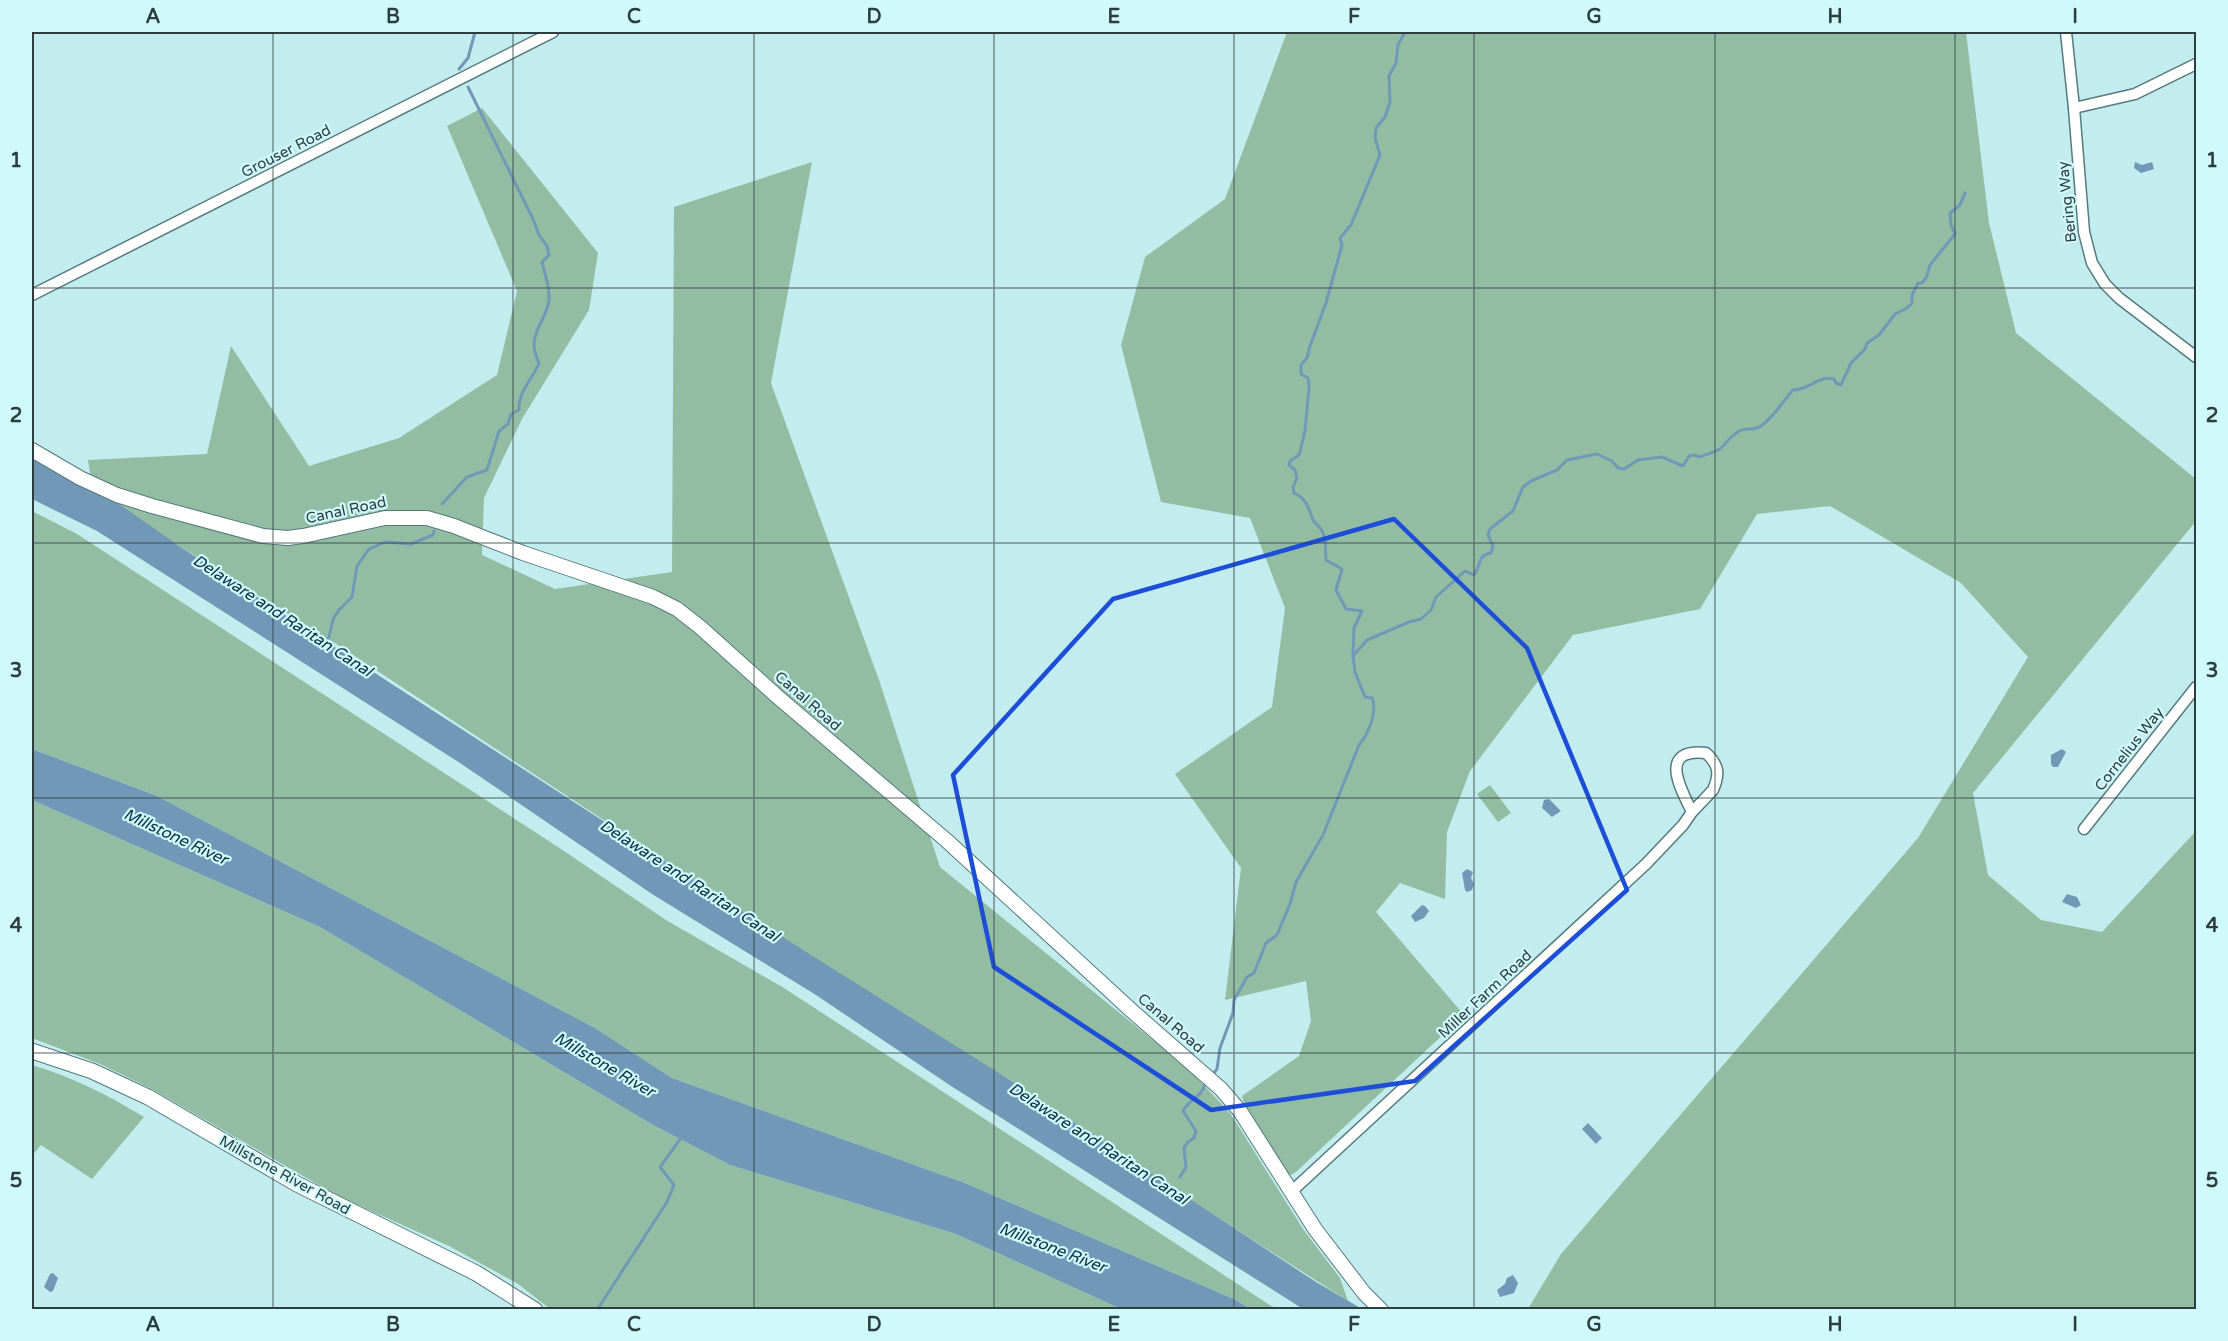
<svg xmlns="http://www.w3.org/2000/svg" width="2228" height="1341" viewBox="0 0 2228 1341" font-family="'Varela Round',sans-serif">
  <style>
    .green { fill: #93bda3 }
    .water { fill: #7198b7 }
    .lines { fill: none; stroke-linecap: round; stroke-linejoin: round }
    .stream { stroke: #7198b7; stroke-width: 3 }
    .minor-casing { stroke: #547b7d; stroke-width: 13 }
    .tertiary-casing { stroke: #547b7d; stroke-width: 16 }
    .secondary-casing { stroke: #547b7d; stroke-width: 17 }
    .minor { stroke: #fff; stroke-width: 10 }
    .tertiary { stroke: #fff; stroke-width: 14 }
    .secondary { stroke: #fff; stroke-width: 15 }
    .marked { fill: none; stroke: #1d4ed8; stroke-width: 4.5; stroke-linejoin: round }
    .grid { fill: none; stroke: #2d3e3f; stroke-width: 1.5; stroke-opacity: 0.55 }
    .labels { text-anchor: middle; stroke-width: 4.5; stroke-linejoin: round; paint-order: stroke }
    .street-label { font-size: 15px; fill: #2d3e3f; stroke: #cff9fb }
    .water-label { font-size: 16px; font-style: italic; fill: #0b2d43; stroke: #cff9fb }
    .neatline { fill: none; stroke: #2d3e3f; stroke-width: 2 }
    .grid-label { font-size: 20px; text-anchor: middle; font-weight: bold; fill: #2d3e3f }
  </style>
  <rect width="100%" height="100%" fill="#c2ecee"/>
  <g class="green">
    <path d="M 1287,32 L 1966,32 L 1989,223 L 2016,333 L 2196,479 L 2196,521 L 1973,793 L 1988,875 L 2041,920 L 2102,932 L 2196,831 L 2196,1309 L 1528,1309 L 1561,1254 L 1918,838 L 2028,657 L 1961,583 L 1830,506 L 1757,514 L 1700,609 L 1573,635 L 1470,771 L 1447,832 L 1445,899 L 1400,883 L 1376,912 L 1464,1015 L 1297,1171 L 1291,1175 L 1285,1171 L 1246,1109 L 1242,1096 L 1299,1056 L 1311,1021 L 1306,981 L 1225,1000 L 1241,868 L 1175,774 L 1272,707 L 1285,608 L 1250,518 L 1161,502 L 1121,345 L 1145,257 L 1225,199 Z"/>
    <path d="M 482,108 L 598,253 L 589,310 L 522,419 L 484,498 L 482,555 L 555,589 L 672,572 L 674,207 L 812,162 L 771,383 L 879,680 L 940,867 L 1159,1045 L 1197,1078 L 1230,1113 L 1303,1229 L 1340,1278 L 1348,1301 L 775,933 L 341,647 L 93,492 L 88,460 L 207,454 L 231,346 L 309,466 L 399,438 L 497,375 L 517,291 L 447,126 Z"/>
    <path d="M 32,511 L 77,534 L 561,849 L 666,920 L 784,988 L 1276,1309 L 1250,1309 L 1236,1300 L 965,1183 L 672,1078 L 595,1028 L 153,794 L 32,749 Z"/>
    <path d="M 1490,785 L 1511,813 L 1498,822 L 1477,794 Z"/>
    <path d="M 32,800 L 320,927 L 653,1125 L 730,1165 L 956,1234 L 1121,1309 L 550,1309 L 518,1284 L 449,1246 L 338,1196 L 150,1088 L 100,1064 L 32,1038 Z"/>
    <path d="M 32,1065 C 72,1077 108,1095 144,1117 L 92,1179 L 41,1145 L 32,1156 Z"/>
  </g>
  <g class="water">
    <path d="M 2135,162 L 2142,165 L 2152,162 L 2154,169 L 2141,173 L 2134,168 Z"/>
    <path d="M 32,458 L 119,504 L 182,548 L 773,931 L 994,1070 L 1316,1282 L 1362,1309 L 1303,1309 L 951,1086 L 816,995 L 652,894 L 460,763 L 97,531 L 32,499 Z"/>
    <path d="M 32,749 L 155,795 L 595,1028 L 672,1078 L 965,1183 L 1236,1300 L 1250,1309 L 1121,1309 L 956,1234 L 730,1165 L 653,1125 L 320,927 L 32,800 Z"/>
    <path d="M 2062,749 L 2066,752 L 2058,767 L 2053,767 L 2051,764 L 2051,755 Z"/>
    <path d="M 1549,799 L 1561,811 L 1552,817 L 1542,808 L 1544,800 Z"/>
    <path d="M 1467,869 L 1473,872 L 1471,878 L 1474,884 L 1472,890 L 1467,892 L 1465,890 L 1462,873 Z"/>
    <path d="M 2067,894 L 2077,897 L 2081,905 L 2076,908 L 2062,902 Z"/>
    <path d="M 1422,905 L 1425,906 L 1429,911 L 1424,918 L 1415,922 L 1411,916 Z"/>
    <path d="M 1588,1123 L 1602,1138 L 1596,1144 L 1582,1129 Z"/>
    <path d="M 53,1273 L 58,1278 L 53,1291 L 50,1292 L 44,1287 L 50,1274 Z"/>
    <path d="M 1513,1275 L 1518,1283 L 1514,1293 L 1500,1297 L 1497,1290 L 1505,1284 L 1507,1278 Z"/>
  </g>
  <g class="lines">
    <g class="stream">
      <path d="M 459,69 L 468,58 L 475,32"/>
      <path d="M 442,504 L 467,477 L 487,470 L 499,431 L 508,424 L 511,414 L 519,410 C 517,394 533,378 539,363 C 525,334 545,326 549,300 C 550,286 545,276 542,262 L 549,255 L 547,246 L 539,235 L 533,219 L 468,87"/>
      <path d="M 326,643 L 329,637 L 333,619 L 339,610 L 352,597 L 357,566 L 369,549 L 385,542 L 411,544 L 433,535 L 434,531"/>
      <path d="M 1353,656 L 1367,640 L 1409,622 L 1421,619 L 1431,610 L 1436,597 L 1465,571 L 1474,575 C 1481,566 1477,555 1491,553 L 1493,546 L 1488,535 L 1490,529 L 1513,511 L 1523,487 L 1531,481 L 1557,470 L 1567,460 L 1597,454 L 1612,461 L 1618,468 L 1624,469 L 1638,460 L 1662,457 L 1683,466 L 1689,456 L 1694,455 L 1700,457 C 1707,453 1716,453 1722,447 C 1728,441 1731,436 1739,431 C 1747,427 1754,431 1761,426 C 1775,416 1782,402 1793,390 C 1809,390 1819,375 1834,379 L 1836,383 L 1841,385 L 1851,363 L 1865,349 L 1867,343 L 1879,335 L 1895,314 L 1907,308 L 1912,303 L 1912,295 L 1918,283 L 1922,283 L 1926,278 L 1930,265 L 1955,234 L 1951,225 L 1950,213 L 1960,205 L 1965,193"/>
      <path d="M 1213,1074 L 1217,1069 L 1220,1048 L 1233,1013 L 1234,1000 L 1247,977 L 1254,973 L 1266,943 L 1277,935 L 1290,904 L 1296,882 L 1323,835 L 1359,745 C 1368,734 1378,712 1372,698 L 1365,697 L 1355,672 L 1353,656 L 1354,628 L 1362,611 L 1346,609 L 1336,590 L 1342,569 L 1326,560 C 1325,550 1327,539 1322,531 C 1320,526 1315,524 1313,520 C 1308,507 1307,499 1294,493 L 1293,487 L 1297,478 L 1295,470 L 1289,465 L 1290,461 L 1299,455 L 1305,431 L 1309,387 L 1308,378 L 1301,374 L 1301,365 L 1307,358 L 1310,346 L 1326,303 L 1342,245 L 1340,238 L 1351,225 L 1380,155 L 1375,138 L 1376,128 L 1385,117 L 1390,102 L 1389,76 L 1396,63 L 1398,45 L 1405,32"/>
      <path d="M 1180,1177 L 1186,1167 L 1184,1148 L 1188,1142 L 1194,1138 L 1196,1131 L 1183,1111 C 1189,1099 1203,1097 1205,1083"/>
      <path d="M 597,1310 L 667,1202 L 674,1185 L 660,1167 L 681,1138"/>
    </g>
    <g class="minor-casing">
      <g id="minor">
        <path d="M 2066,32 L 2074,108 L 2084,232 L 2092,263 L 2105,284 L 2119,298 L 2196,357"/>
        <path d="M 2074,108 L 2135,94 L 2196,64"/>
        <path d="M 32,295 L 553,32"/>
        <path d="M 2084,829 L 2196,687"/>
        <path d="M 1291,1192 L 1646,864 L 1683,825 L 1692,812 L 1713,790 C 1720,774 1719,765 1706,753 C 1657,748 1681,789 1692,812"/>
      </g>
    </g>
    <g class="tertiary-casing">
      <path id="tertiary" d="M 32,450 L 80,478 L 117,495 L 152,506 L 263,536 L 288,538 L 303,536 L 385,518 L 427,518 L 454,526 L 523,553 L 653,597 L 677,609 L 700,627 L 779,698 L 946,840 L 1132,1011 L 1221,1089 L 1240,1111 L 1315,1229 L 1364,1293 L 1381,1310"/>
    </g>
    <g class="secondary-casing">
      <path id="secondary" d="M 32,1051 L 92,1071 L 148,1097 L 297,1184 L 476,1273 L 535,1310"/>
    </g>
    <use href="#minor" class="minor"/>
    <use href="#tertiary" class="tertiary"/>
    <use href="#secondary" class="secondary"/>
  </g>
  <path class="marked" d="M 1394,519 L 1527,648 L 1627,890 L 1415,1081 L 1211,1110 L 994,967 L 953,775 L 1113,599 Z"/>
  <path class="grid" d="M 273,32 L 273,1310M 513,32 L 513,1310M 754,32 L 754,1310M 994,32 L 994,1310M 1234,32 L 1234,1310M 1474,32 L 1474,1310M 1715,32 L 1715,1310M 1955,32 L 1955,1310M 32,288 L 2196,288M 32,543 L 2196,543M 32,798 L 2196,798M 32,1053 L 2196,1053"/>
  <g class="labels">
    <g class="street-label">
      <text transform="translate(286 151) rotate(-27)" y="5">Grouser Road</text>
      <text transform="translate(2067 202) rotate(-96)" y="5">Bering Way</text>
      <text transform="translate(346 510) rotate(-12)" y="5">Canal Road</text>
      <text transform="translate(808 701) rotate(41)" y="5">Canal Road</text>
      <text transform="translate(2129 749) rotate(-52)" y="5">Cornelius Way</text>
      <text transform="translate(1485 994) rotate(-43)" y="5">Miller Farm Road</text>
      <text transform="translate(1171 1023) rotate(41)" y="5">Canal Road</text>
      <text transform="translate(285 1175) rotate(29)" y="5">Millstone River Road</text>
    </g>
    <g class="water-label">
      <text transform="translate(283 615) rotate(33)" y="6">Delaware and Raritan Canal</text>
      <text transform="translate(176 836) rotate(25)" y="6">Millstone River</text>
      <text transform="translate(690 880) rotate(33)" y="6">Delaware and Raritan Canal</text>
      <text transform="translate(605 1064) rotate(30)" y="6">Millstone River</text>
      <text transform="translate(1099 1143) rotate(33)" y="6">Delaware and Raritan Canal</text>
      <text transform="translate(1053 1247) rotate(21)" y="6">Millstone River</text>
    </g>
  </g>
  <rect width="2228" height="1341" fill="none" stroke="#cff9fb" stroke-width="66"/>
  <rect x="33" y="33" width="2162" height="1275" class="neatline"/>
  <g class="grid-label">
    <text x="153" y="23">A</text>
    <text x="393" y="23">B</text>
    <text x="634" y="23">C</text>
    <text x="874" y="23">D</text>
    <text x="1114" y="23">E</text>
    <text x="1354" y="23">F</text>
    <text x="1594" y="23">G</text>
    <text x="1835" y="23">H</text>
    <text x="2075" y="23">I</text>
    <text x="16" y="167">1</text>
    <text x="2212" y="167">1</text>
    <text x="16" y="422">2</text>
    <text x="2212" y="422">2</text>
    <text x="16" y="677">3</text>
    <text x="2212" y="677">3</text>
    <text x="16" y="932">4</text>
    <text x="2212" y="932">4</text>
    <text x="16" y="1187">5</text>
    <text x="2212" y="1187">5</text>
    <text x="153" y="1331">A</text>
    <text x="393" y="1331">B</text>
    <text x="634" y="1331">C</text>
    <text x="874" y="1331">D</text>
    <text x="1114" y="1331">E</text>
    <text x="1354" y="1331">F</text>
    <text x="1594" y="1331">G</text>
    <text x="1835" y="1331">H</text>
    <text x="2075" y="1331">I</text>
  </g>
</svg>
